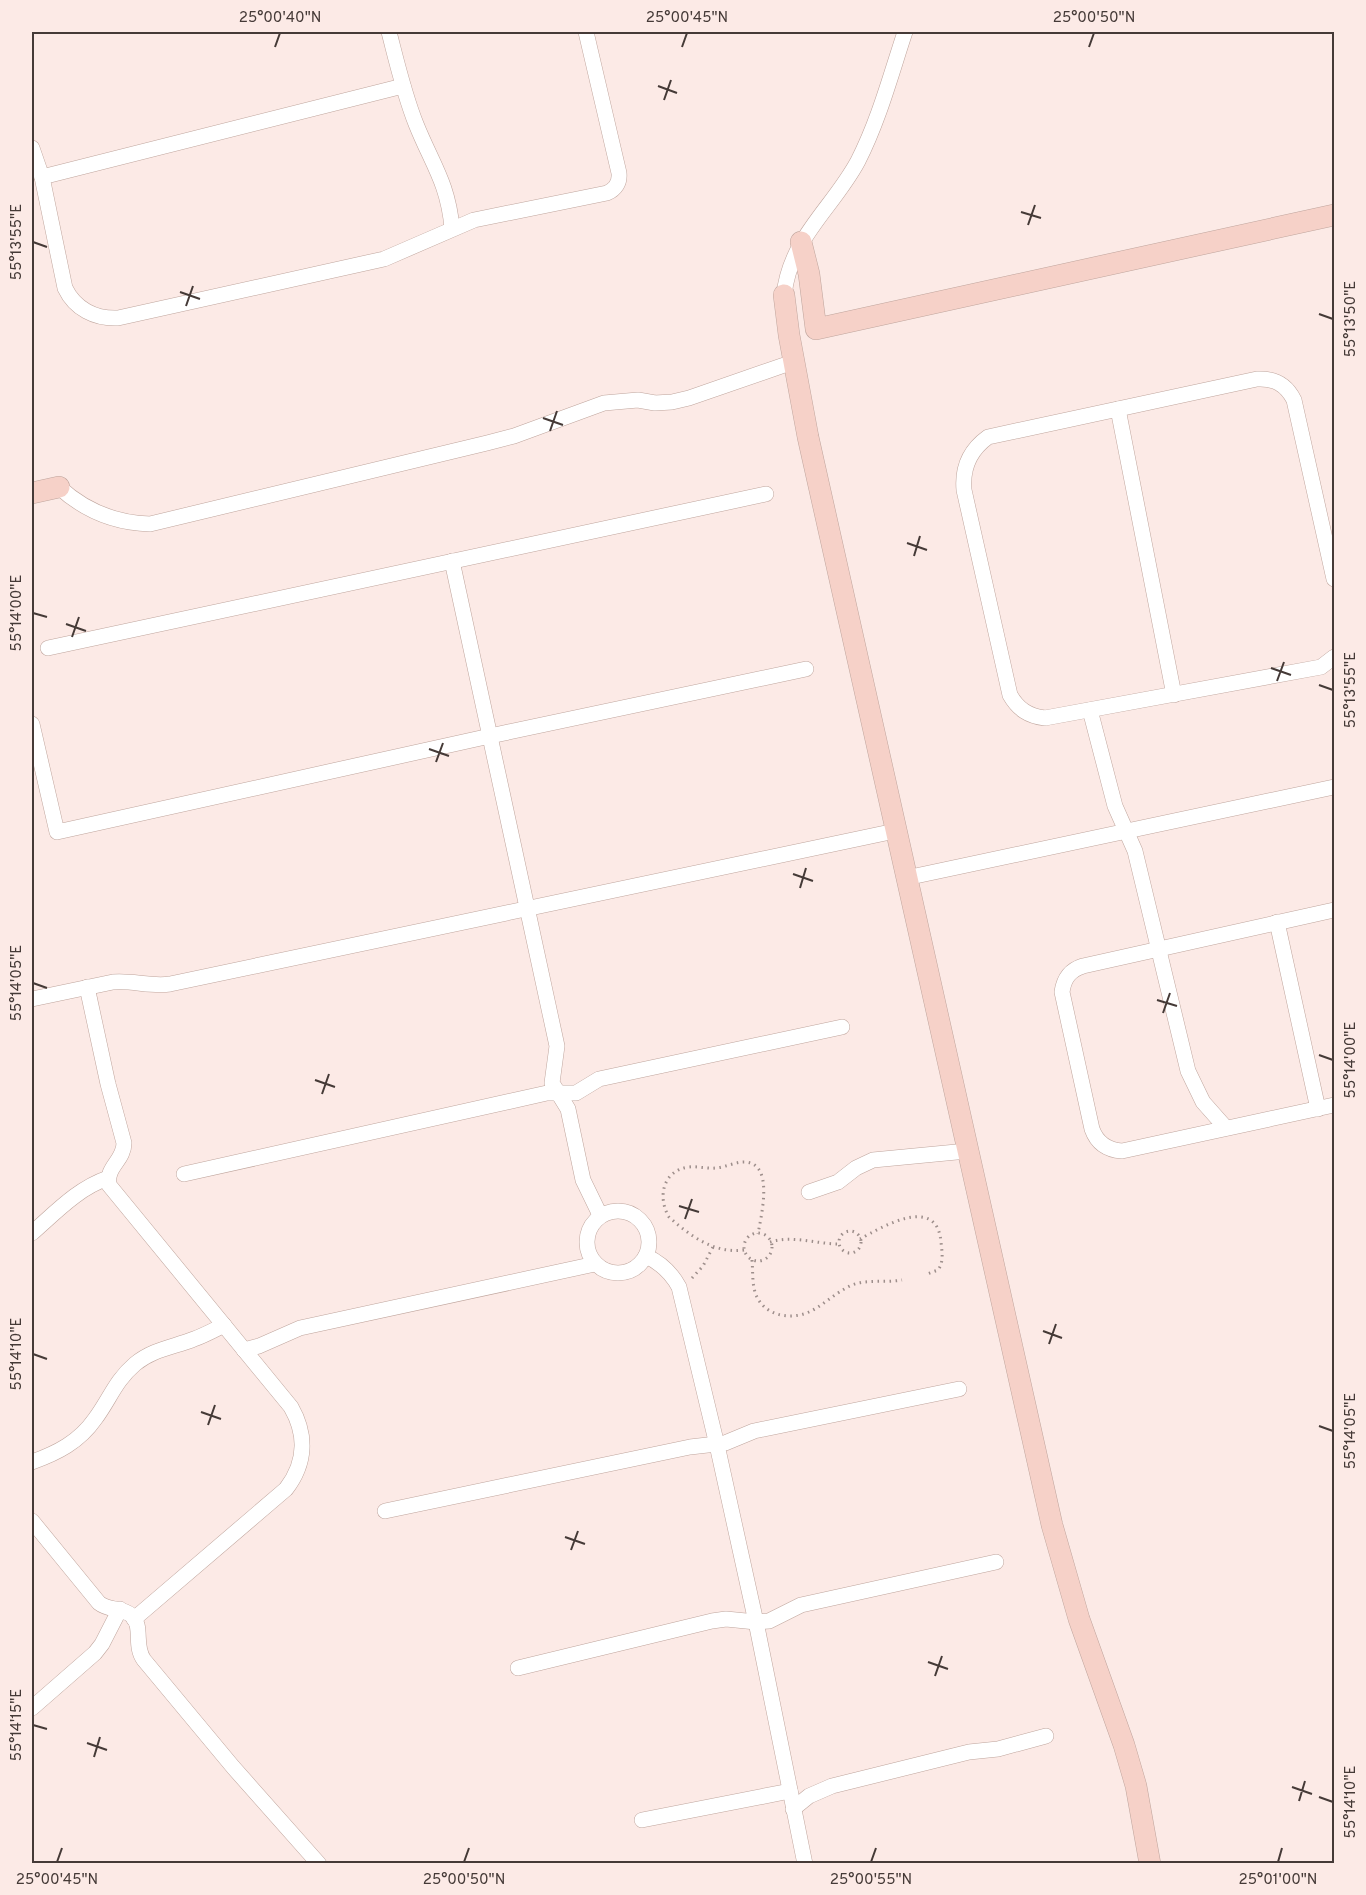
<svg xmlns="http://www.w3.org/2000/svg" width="1366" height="1895" viewBox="0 0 1366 1895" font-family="Overpass,sans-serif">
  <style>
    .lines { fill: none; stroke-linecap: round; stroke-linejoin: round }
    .street-casing { stroke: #bfa59d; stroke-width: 16 }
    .secondary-casing { stroke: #bfa59d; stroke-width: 22 }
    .path { stroke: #9d8e8b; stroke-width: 3; stroke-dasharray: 1.5 4.5; stroke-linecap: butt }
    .street { stroke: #fff; stroke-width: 15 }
    .secondary { stroke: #f6d1c8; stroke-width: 21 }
    .ticks { fill: none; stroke: #453a37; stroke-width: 2 }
    .neatline { fill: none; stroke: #453a37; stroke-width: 2 }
    .ticks-label { font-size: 15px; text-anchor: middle; fill: #453a37 }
  </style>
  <rect width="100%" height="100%" fill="#fceae6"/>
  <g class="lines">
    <g class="street-casing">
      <g id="street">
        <path d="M 389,32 C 397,63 404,94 416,124 C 432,164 448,183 452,228"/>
        <path d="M 32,148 L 42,177 L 65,288 C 75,309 95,319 118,318 L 384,259 L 474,220 L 607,193 C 616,189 620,182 619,173 L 586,32"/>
        <path d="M 42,177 L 403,86"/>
        <path d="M 784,295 C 790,238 833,208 858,161 C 879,120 891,74 905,32"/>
        <path d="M 1118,409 L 1174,695"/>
        <path d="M 59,487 C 85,511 115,523 150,524 L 487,443 L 514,436 L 604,403 L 638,400 L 655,403 L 672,402 L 689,398 L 793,362"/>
        <path d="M 452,561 L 557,1046 L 552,1083 L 568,1109 L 583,1180 L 600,1215"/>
        <path d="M 1334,579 L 1294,400 C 1286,384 1274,378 1257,379 L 988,437 C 970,450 962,468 964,490 L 1010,695 C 1018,709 1028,716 1045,718 L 1321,667 L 1334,657"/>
        <path d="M 48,648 L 766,494"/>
        <path d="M 1090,710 L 1115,806 L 1135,851 L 1188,1071 L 1203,1102 L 1226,1128"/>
        <path d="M 32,724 L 57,832 L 490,736 L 806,669"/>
        <path d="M 906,878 L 1334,787"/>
        <path d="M 1334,910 L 1083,966 C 1070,970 1064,978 1062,992 L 1092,1129 C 1097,1143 1107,1150 1122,1151 L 1334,1105"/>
        <path d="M 1277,922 L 1318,1109"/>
        <path d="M 87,987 L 108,1084 L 124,1143 C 124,1161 106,1166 109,1185 L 291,1407 C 307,1435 306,1463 286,1489 L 134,1619"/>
        <path d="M 32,999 L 113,982 C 132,980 151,987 170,984 L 895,831"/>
        <path d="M 184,1174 L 547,1093 L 576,1093 L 599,1079 L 842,1027"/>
        <path d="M 809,1192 L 838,1182 L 856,1168 L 873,1160 L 967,1151"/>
        <circle cx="618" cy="1242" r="31"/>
        <path d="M 32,1233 C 55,1213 78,1188 108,1178"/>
        <path d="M 646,1256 C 661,1263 671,1272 679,1287 L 717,1445 L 756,1622 L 805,1864"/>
        <path d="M 244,1350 L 259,1346 L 300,1328 L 595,1264"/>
        <path d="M 32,1462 C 57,1453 79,1442 95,1419 C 110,1399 115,1381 135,1364 C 153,1349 174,1347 194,1339 C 205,1335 214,1330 224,1325"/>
        <path d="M 385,1511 L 690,1447 L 725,1443 L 754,1431 L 959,1389"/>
        <path d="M 32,1521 L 99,1603 C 109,1611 121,1607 131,1615 C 144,1626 133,1645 144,1660 L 233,1767 L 319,1864"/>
        <path d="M 518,1668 L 712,1621 L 726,1619 L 756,1622 L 769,1621 L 801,1605 L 996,1562"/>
        <path d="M 32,1708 L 95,1653 L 102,1644 L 120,1609"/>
        <path d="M 793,1809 L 809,1796 L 832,1786 L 969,1752 L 998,1749 L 1046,1736"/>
        <path d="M 642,1820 L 790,1791"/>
      </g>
    </g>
    <g class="secondary-casing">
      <g id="secondary">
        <path d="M 801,242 L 809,274 L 816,329 L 1334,215"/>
        <path d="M 784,295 L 789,335 L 808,437 L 1052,1525 L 1079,1619 L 1124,1745 L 1136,1786 L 1150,1864"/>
        <path d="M 32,493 L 59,487"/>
      </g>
    </g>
    <g class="path">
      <circle cx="850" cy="1242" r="11"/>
      <circle cx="758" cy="1247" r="14"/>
      <path d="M 860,1239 C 882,1227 937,1194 941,1242 C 942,1252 944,1262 938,1270 L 927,1274"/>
      <path d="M 770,1242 C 793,1235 816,1244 839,1244"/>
      <path d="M 744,1250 C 715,1254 690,1236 669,1217 C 657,1197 663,1170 689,1167 C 698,1166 707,1169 716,1168 C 726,1167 735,1162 744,1162 C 775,1162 761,1216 758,1234"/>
      <path d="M 752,1260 C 753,1271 752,1282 755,1292 C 762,1315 789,1321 809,1312 C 824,1305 836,1292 852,1285 C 867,1279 886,1283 902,1280"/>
      <path d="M 692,1278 L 703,1266 L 713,1247"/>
    </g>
    <use href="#street" class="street"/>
    <use href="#secondary" class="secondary"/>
  </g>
  <path class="ticks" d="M 275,47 L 280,33M 682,47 L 687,33M 1089,47 L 1094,33M 658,86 L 677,93M 664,100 L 671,80M 1021,212 L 1041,218M 1028,225 L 1035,205M 33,242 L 47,247M 180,292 L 200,299M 186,306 L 193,286M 1319,314 L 1333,319M 543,418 L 563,425M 550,431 L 557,411M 907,543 L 927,550M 914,556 L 920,536M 33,613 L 47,617M 66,624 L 86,631M 72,637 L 79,617M 1271,668 L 1291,675M 1277,681 L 1284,662M 1319,685 L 1333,690M 429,749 L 449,756M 436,762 L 443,743M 793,874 L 813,881M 800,888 L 806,868M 33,983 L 47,988M 1157,1000 L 1177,1006M 1163,1013 L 1170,993M 1319,1055 L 1333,1060M 315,1080 L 335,1087M 322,1094 L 329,1074M 679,1206 L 699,1212M 685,1219 L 692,1199M 1043,1331 L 1062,1338M 1049,1344 L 1056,1324M 33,1354 L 47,1359M 201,1412 L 221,1419M 208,1425 L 215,1405M 1319,1426 L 1333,1431M 565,1537 L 585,1544M 571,1550 L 578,1531M 928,1662 L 948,1669M 935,1676 L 942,1656M 33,1725 L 47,1729M 87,1743 L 107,1750M 94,1757 L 100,1737M 1292,1787 L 1312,1794M 1319,1797 L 1333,1802M 1299,1801 L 1305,1781M 57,1862 L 62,1848M 464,1862 L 469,1848M 871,1862 L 876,1848M 1278,1862 L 1282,1848"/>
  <rect width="1366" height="1895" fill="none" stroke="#fceae6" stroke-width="66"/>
  <rect x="33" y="33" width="1300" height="1829" class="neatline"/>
  <g class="ticks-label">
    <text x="280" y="22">25°00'40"N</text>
    <text x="687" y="22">25°00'45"N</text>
    <text x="1094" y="22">25°00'50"N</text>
    <text transform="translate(16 242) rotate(-90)" y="5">55°13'55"E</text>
    <text transform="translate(1350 319) rotate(-90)" y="5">55°13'50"E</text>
    <text transform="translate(16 613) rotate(-90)" y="5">55°14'00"E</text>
    <text transform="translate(1350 690) rotate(-90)" y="5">55°13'55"E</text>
    <text transform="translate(16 983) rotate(-90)" y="5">55°14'05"E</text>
    <text transform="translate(1350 1060) rotate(-90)" y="5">55°14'00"E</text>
    <text transform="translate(16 1354) rotate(-90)" y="5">55°14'10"E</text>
    <text transform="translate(1350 1431) rotate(-90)" y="5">55°14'05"E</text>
    <text transform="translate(16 1725) rotate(-90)" y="5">55°14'15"E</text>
    <text transform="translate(1350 1802) rotate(-90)" y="5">55°14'10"E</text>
    <text x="57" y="1884">25°00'45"N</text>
    <text x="464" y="1884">25°00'50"N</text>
    <text x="871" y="1884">25°00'55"N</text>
    <text x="1278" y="1884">25°01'00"N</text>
  </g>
</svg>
